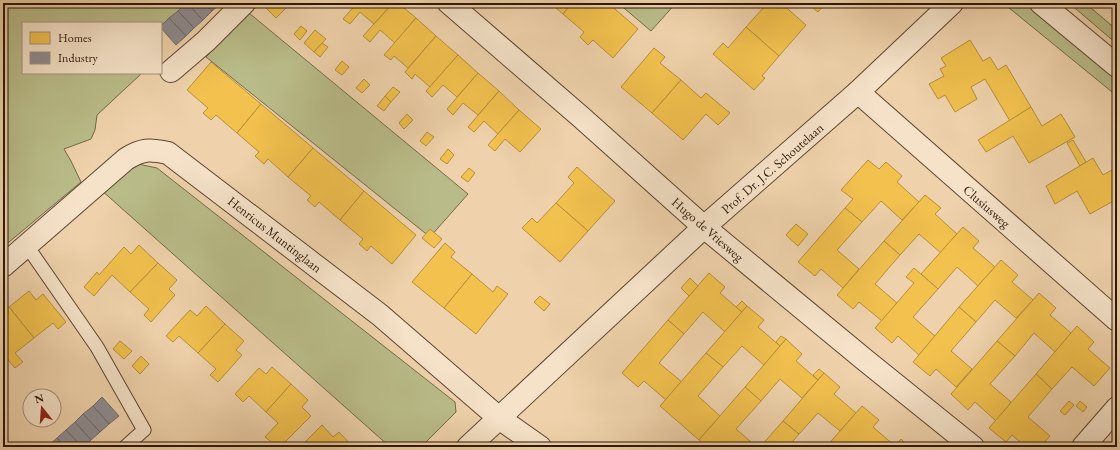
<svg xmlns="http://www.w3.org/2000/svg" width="1120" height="450" viewBox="0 0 1120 450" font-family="'EB Garamond',serif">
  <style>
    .green { fill: #b9bc89; stroke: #726a48 }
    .homes { fill: #f2c14e; stroke: #b78e39 }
    .industry { fill: #8d8d92; stroke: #706a69 }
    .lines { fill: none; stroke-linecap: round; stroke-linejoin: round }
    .lane-casing { stroke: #5d4631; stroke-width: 15 }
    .street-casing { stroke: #5d4631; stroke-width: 24 }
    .lane { stroke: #f5e2c8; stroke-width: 13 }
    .street { stroke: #f5e2c8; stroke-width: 22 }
    .labels { text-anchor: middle; stroke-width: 4; stroke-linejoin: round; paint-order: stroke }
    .street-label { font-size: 13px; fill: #2c1708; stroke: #f5e2c8 }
  </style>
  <rect width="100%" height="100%" fill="#efd2ab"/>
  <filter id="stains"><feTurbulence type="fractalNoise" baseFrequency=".005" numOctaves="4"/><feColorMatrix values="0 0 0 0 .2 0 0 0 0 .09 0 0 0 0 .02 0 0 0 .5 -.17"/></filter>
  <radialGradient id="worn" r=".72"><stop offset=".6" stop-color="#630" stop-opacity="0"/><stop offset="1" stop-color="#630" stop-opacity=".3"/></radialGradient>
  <g class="green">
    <path d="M 3,3 L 187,3 L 161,28 L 161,23 L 23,23 L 23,73 L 142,73 L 97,115 L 95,130 L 91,139 L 64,149 L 71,161 L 81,182 L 3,247 Z"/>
    <path d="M 618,3 L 676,3 L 651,31 Z"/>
    <path d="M 1003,3 L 1031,3 L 1117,75 L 1117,96 Z"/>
    <path d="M 1069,3 L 1085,3 L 1117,30 L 1117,44 Z"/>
    <path d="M 249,13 L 468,194 L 430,237 L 206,57 Z"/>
    <path d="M 138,164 L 157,168 L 455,402 L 456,412 L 421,447 L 390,447 L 100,189 Z"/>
  </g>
  <g class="homes">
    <path d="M 261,3 L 287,3 L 289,5 L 276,18 Z"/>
    <path d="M 357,3 L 393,3 L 374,24 L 360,12 L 350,24 L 343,19 Z"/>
    <path d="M 393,3 L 398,3 L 416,18 L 395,43 L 380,30 L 370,42 L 363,36 Z"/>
    <path d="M 550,3 L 572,3 L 563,14 Z"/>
    <path d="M 572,3 L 608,3 L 638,29 L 613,58 L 593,40 L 588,45 L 580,37 L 584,32 L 563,14 Z"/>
    <path d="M 759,3 L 781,3 L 806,25 L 779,56 L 746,27 L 764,7 Z"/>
    <path d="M 807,3 L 826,3 L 818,12 Z"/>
    <path d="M 416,18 L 436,36 L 408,68 L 394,56 L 391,60 L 384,55 Z"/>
    <path d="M 301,26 L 307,31 L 300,40 L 294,34 Z"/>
    <path d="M 746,27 L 779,56 L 762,76 L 765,78 L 754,90 L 713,54 L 723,43 L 728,48 Z"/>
    <path d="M 315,30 L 326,39 L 314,52 L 304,43 Z"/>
    <path d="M 436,36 L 458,55 L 430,87 L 415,74 L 412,79 L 405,72 Z"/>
    <path d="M 970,40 L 983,61 L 990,57 L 998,70 L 1006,65 L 1031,107 L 1010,121 L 985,79 L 971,87 L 977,99 L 955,112 L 945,95 L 938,99 L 929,84 L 944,76 L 940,69 L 946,66 L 941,58 Z"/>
    <path d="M 322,43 L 328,47 L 320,57 L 314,52 Z"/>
    <path d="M 654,48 L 665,57 L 660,63 L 681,80 L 652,113 L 621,87 Z"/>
    <path d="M 458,55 L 478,73 L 457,97 L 443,85 L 432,97 L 426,91 Z"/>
    <path d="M 342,61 L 349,67 L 342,75 L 335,70 Z"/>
    <path d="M 211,62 L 261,104 L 237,133 L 216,115 L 211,120 L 203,113 L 208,108 L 187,90 Z"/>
    <path d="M 478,73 L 499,91 L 478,115 L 463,103 L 453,115 L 447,109 Z"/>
    <path d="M 364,79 L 370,85 L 362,93 L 356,88 Z"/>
    <path d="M 681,80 L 701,98 L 706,93 L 730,113 L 718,125 L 706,114 L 683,140 L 652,113 Z"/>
    <path d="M 393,87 L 400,92 L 391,102 L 385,96 Z"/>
    <path d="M 499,91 L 519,110 L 498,134 L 484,121 L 474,132 L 468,127 Z"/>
    <path d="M 385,96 L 391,102 L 384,111 L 377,106 Z"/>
    <path d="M 261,104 L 313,148 L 288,177 L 268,159 L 264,164 L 255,156 L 259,152 L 237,133 Z"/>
    <path d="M 1031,107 L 1042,126 L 1061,114 L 1075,137 L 1029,163 L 1013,136 L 986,152 L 978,140 Z"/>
    <path d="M 519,110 L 541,129 L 520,152 L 505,139 L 495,151 L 488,145 Z"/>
    <path d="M 407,114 L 413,120 L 404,129 L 399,123 Z"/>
    <path d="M 427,132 L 434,137 L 426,146 L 420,141 Z"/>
    <path d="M 1073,140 L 1086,162 L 1080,166 L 1067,143 Z"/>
    <path d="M 313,148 L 364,191 L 340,220 L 319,202 L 315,207 L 307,200 L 311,196 L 288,177 Z"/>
    <path d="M 448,149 L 454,155 L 447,164 L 440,159 Z"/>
    <path d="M 1093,158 L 1103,175 L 1117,167 L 1117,199 L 1090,214 L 1077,191 L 1055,204 L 1046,186 Z"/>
    <path d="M 868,160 L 879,169 L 886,162 L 902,176 L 897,182 L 919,202 L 902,220 L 881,201 L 862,222 L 845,208 L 853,199 L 841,190 Z"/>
    <path d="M 577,167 L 615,201 L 588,231 L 556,203 L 574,183 L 568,177 Z"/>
    <path d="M 469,168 L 475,173 L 468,182 L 461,177 Z"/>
    <path d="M 364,191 L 416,235 L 392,264 L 371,246 L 367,251 L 359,244 L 363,239 L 340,220 Z"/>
    <path d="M 925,195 L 941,208 L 935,214 L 957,234 L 941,253 L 919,234 L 900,255 L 884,241 Z"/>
    <path d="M 556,203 L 588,231 L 560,262 L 522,228 L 532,218 L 537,223 Z"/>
    <path d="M 845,208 L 862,222 L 837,250 L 859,269 L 843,288 L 821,269 L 815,276 L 798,262 Z"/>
    <path d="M 796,224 L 808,234 L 798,246 L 786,235 Z"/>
    <path d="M 963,227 L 979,241 L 973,248 L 995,267 L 978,286 L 957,267 L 938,289 L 921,274 Z"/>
    <path d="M 430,229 L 442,239 L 434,248 L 422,238 Z"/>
    <path d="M 884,241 L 900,255 L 875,284 L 897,303 L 882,321 L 859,302 L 853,309 L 837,295 Z"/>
    <path d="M 445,243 L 455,252 L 451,257 L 472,274 L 444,308 L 412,282 Z"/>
    <path d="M 139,245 L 158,263 L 130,292 L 112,275 L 94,296 L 84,287 L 97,272 L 99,275 L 124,247 L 131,254 Z"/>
    <path d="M 1001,260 L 1018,275 L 1012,282 L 1033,300 L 1016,318 L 995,300 L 976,322 L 959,307 Z"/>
    <path d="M 158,263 L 177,280 L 169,289 L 175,295 L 151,322 L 144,315 L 149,309 L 130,292 Z"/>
    <path d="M 914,268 L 938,289 L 913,317 L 935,336 L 919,355 L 898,336 L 892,343 L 875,328 L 914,283 L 906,277 Z"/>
    <path d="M 709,273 L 725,287 L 720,293 L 742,312 L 725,332 L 703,312 L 684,334 L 668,320 Z"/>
    <path d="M 472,274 L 493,292 L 497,286 L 508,294 L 476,334 L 444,308 Z"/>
    <path d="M 690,278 L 698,286 L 689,296 L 681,288 Z"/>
    <path d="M 29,291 L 36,300 L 43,294 L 66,322 L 58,329 L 53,323 L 34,338 L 9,307 Z"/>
    <path d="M 1039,293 L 1056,308 L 1050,315 L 1071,333 L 1055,352 L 1034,333 L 1015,356 L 997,341 Z"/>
    <path d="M 540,296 L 550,304 L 544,311 L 534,302 Z"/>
    <path d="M 742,301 L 747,306 L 742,312 L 736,307 Z"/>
    <path d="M 206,306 L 225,324 L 198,353 L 179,336 L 173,342 L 166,336 L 190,310 L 197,316 Z"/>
    <path d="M 747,306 L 764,320 L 758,327 L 780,346 L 764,365 L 742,346 L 723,367 L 706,353 Z"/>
    <path d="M 9,307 L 34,338 L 15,353 L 23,362 L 15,368 L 3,354 L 3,312 Z"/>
    <path d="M 959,307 L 976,322 L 951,351 L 972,369 L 956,387 L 936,369 L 930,376 L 913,362 Z"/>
    <path d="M 668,320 L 684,334 L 659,363 L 682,382 L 666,400 L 644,381 L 638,387 L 622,373 Z"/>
    <path d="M 225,324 L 244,341 L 236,350 L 242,355 L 218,382 L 210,375 L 216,369 L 198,353 Z"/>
    <path d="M 1077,326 L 1094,342 L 1088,349 L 1110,368 L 1094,386 L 1072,367 L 1052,389 L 1036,374 Z"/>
    <path d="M 781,336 L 786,339 L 780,346 L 776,342 Z"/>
    <path d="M 786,339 L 802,354 L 796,361 L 818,380 L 802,398 L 780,379 L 761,401 L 745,387 Z"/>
    <path d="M 120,341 L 132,351 L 124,359 L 113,349 Z"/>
    <path d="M 997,341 L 1015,356 L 990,384 L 1011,402 L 996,421 L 975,402 L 968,410 L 951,394 Z"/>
    <path d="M 706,353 L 723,367 L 698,396 L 720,416 L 699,440 L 660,406 Z"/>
    <path d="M 141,356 L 149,364 L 140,374 L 132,366 Z"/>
    <path d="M 272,367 L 291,384 L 266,412 L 249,396 L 243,402 L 235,394 L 259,368 L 266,374 Z"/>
    <path d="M 819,369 L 824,373 L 818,380 L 813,375 Z"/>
    <path d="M 824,373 L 840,387 L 834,394 L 856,413 L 840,431 L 818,413 L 799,434 L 783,421 Z"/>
    <path d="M 1036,374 L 1052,389 L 1028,417 L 1050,436 L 1040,447 L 1026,447 L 1012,435 L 1006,442 L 989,428 Z"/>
    <path d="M 291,384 L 308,400 L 302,407 L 311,416 L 280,447 L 278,447 L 265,437 L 278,423 L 266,412 Z"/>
    <path d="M 745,387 L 761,401 L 736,429 L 757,447 L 706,447 L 699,440 Z"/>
    <path d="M 1069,401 L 1074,405 L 1065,415 L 1060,411 Z"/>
    <path d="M 1080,401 L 1087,407 L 1083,412 L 1076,406 Z"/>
    <path d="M 862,406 L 879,420 L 873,427 L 895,446 L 826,447 Z"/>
    <path d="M 783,421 L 799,434 L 788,447 L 760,447 Z"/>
    <path d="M 322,425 L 333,437 L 339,432 L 353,447 L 300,447 Z"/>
    <path d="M 901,439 L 909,447 L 894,447 Z"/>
  </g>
  <g class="industry">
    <path d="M 186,3 L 187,3 L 203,20 L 194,28 L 178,11 Z"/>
    <path d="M 187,3 L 204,3 L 212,11 L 203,20 Z"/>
    <path d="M 204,3 L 221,3 L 212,11 Z"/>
    <path d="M 178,11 L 194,28 L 186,36 L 169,18 Z"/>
    <path d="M 169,18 L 186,36 L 176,45 L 161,28 L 161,26 Z"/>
    <path d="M 102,397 L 119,416 L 109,424 L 93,406 Z"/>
    <path d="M 93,406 L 109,424 L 100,432 L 83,414 Z"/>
    <path d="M 83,414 L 100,432 L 91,440 L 75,422 Z"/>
    <path d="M 75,422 L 91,440 L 84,447 L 82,447 L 66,430 Z"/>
    <path d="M 66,430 L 82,447 L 65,447 L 57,438 Z"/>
    <path d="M 57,438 L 65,447 L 48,447 L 48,446 Z"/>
  </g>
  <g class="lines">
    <g class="lane-casing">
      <path id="lane" d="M 27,246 L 97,347 L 144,430 L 125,447"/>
    </g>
    <g class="street-casing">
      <g id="street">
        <path d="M 449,3 L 581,117 L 704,227 L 865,360 L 973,447"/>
        <path d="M 1041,3 L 1117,66"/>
        <path d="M 171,71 L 206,41 L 244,3"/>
        <path d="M 858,92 L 1117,320"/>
        <path d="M 3,266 L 126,159 C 142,149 149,149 168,153 L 380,315 L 499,418 L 540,447"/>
        <path d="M 468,447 L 704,227 L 858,92 L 952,3"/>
        <path d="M 1083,447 L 1117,408"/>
      </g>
    </g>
    <use href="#lane" class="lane"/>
    <use href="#street" class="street"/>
  </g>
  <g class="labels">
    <g class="street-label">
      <text transform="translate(772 168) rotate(-41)" y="5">Prof. Dr. J.C. Schoutelaan</text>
      <text transform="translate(987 206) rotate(41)" y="5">Clusiusweg</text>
      <text transform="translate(708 229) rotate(41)" y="5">Hugo de Vriesweg</text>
      <text transform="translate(275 234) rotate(38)" y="5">Henricus Muntinglaan</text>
    </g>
  </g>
  <rect width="1120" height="450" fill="none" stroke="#efd2ab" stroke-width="16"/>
  <rect x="4" y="4" width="1112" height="442" fill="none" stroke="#2c1708" stroke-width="2"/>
  <rect x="8" y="8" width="1104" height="434" fill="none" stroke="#2c1708"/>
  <rect x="22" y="22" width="140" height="52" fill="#f5e2c8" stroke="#a5917b"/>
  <rect x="30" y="32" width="20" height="12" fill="#f2c14e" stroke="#a5917b"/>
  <text x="58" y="42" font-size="12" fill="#2c1708">Homes</text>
  <rect x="30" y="52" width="20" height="12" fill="#8d8d92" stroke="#a5917b"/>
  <text x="58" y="62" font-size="12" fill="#2c1708">Industry</text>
  <g transform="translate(42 408) rotate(343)"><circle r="19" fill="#f5e2c8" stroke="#a5917b"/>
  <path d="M0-3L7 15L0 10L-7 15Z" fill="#8f2418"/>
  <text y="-6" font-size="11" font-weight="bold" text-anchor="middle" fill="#2c1708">N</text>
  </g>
  <rect width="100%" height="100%" filter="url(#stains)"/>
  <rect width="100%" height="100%" fill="url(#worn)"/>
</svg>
